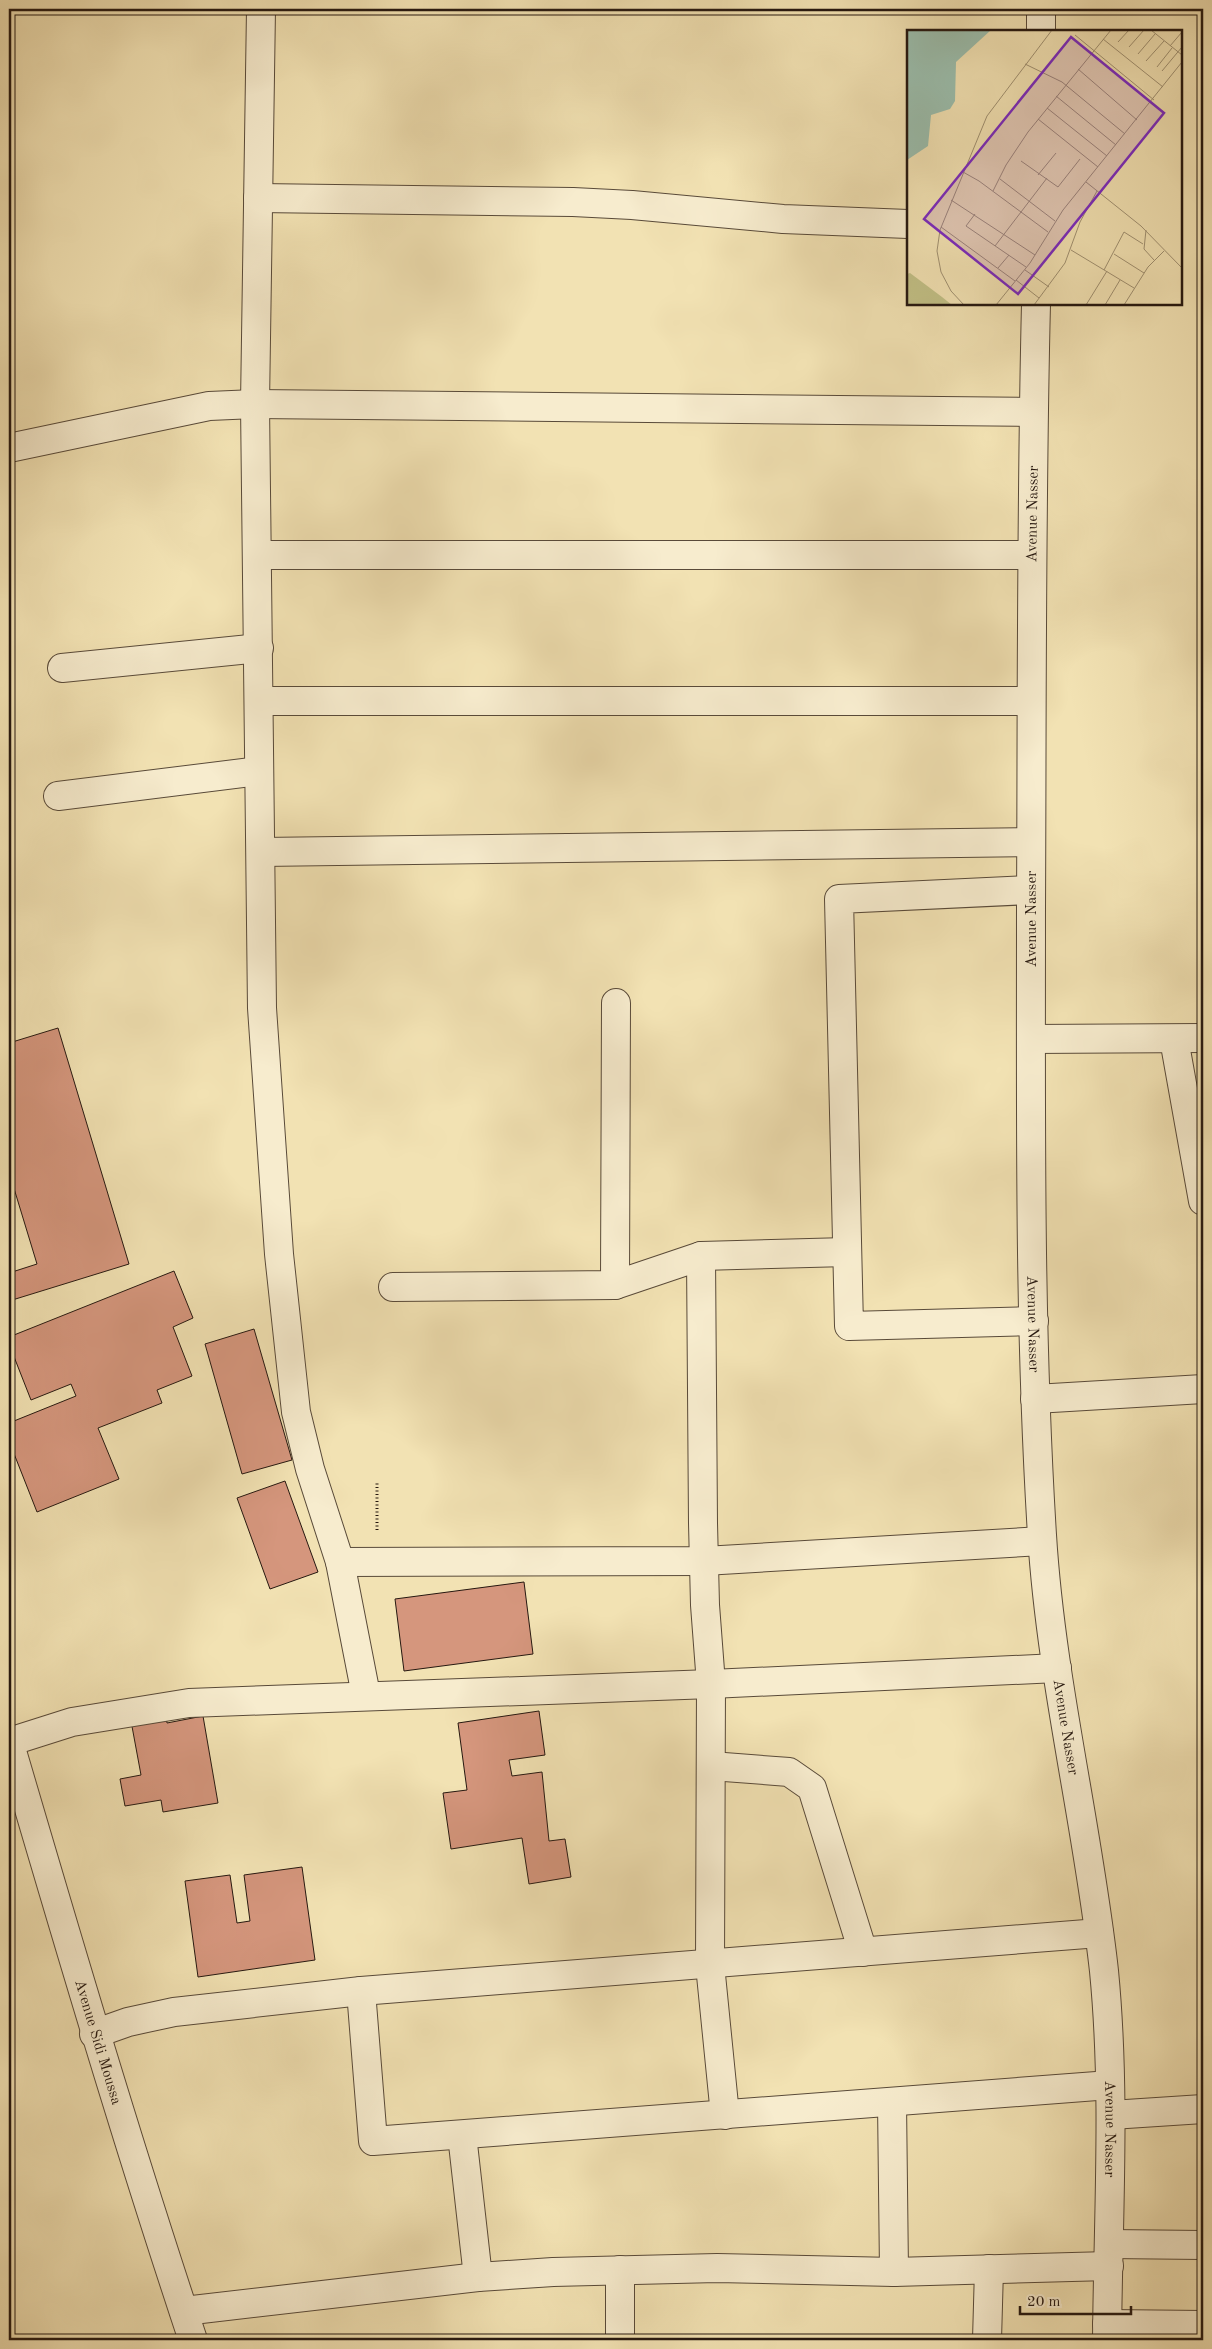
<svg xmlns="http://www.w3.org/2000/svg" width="1212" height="2349" viewBox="0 0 1212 2349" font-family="'Old Standard TT',serif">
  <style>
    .building { fill: #d5967d; stroke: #261810 }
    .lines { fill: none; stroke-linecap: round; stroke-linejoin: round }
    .minor-casing { stroke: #594a39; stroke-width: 30 }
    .path { stroke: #261810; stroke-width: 3; stroke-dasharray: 1 2.5; stroke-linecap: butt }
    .minor { stroke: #f7ecce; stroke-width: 28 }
    .labels { text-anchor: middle; stroke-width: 4; stroke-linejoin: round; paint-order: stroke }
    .street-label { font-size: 15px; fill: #261810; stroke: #f7ecce }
    .inset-road { fill: none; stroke: #a09172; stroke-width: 1 }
    .view { fill: #7b2cbf; fill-opacity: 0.15; stroke: #7b2cbf; stroke-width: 2.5 }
    .inset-edge { fill: none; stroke: #261810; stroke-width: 2.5 }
  </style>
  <rect width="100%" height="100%" fill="#f2e2b3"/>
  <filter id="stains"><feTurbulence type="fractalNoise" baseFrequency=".004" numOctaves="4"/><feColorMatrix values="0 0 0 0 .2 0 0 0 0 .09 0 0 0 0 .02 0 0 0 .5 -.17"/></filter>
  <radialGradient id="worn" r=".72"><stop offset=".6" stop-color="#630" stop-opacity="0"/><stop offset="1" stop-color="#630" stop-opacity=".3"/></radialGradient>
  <g class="building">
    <path d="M 58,1028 L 129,1264 L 9,1301 L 9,1273 L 37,1264 L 9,1172 L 9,1043 Z"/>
    <path d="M 174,1271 L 193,1318 L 173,1327 L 192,1376 L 157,1390 L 162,1403 L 98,1428 L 119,1479 L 37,1512 L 9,1441 L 9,1423 L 76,1396 L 71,1384 L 31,1400 L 9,1344 L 9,1337 Z"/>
    <path d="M 254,1329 L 292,1460 L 242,1474 L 205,1344 Z"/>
    <path d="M 285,1481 L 318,1572 L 270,1589 L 237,1498 Z"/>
    <path d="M 524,1582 L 533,1654 L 404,1671 L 395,1599 Z"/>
    <path d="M 539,1711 L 545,1755 L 509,1760 L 512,1776 L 542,1772 L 549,1841 L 565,1839 L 571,1877 L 529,1884 L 522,1838 L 451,1849 L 443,1793 L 467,1790 L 458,1723 Z"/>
    <path d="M 166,1715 L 167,1723 L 203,1716 L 218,1803 L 163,1812 L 161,1800 L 125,1806 L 120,1779 L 141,1775 L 131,1721 Z"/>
    <path d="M 302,1867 L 315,1960 L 198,1977 L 185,1881 L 230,1875 L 237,1923 L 250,1921 L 244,1875 Z"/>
  </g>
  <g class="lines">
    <g class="minor-casing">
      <g id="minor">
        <path d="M 261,9 L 255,404 L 262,1008 L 279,1254 L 296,1412 L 310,1469 L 340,1562 L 366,1695"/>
        <path d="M 1041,31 L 1041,9"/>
        <path d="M 258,198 L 573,202 L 632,205 L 783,219 L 908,224"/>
        <path id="s1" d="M 1036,304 C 1031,506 1032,707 1031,909 C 1031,1117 1029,1327 1042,1535 C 1051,1681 1088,1825 1104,1971 C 1116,2094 1108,2217 1107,2340"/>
        <path d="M 9,448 L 209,406 L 255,404 L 1033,412"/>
        <path d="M 258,555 L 1031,555"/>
        <path d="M 62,668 L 259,648"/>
        <path d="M 259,701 L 1030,701"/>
        <path d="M 58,796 L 259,771"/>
        <path d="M 261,852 L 1031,842"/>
        <path d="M 1031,890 L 839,899 L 849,1326 L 1034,1321"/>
        <path d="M 1031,1039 L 1203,1038"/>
        <path d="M 1174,1039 L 1203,1201"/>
        <path d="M 701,1256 L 703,1523 L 705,1605 L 711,1684 L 710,1965 L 725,2115"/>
        <path d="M 615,1285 L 616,1003"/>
        <path d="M 393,1287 L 615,1285 L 701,1256 L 847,1252"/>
        <path d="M 1035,1399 L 1203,1389"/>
        <path d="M 340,1562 L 704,1561 L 1042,1541"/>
        <path id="s2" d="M 9,1741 C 68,1942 127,2142 193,2340"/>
        <path d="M 9,1742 L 72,1722 L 189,1703 L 711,1684 L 1057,1668"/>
        <path d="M 711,1766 L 789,1772 L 812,1788 L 863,1952"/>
        <path d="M 361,1991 L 373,2141 L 1110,2085"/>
        <path d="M 94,2034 L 128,2022 L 174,2012 L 361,1991 L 1099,1933"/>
        <path d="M 892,2102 L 894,2272"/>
        <path d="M 1111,2115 L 1203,2109"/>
        <path d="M 462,2135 L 478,2277"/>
        <path d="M 1109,2244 L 1203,2245"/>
        <path d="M 184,2311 L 478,2277 L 553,2272 L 717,2268 L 894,2272 L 1109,2266"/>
        <path d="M 1107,2324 L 1203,2325"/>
        <path d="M 620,2340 L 620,2270"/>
        <path d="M 987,2340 L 989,2269"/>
      </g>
    </g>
    <path class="path" d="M 377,1530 L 377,1481"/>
    <use href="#minor" class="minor"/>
  </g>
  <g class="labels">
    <g class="street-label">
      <text transform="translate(1032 514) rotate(-89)" y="5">Avenue Nasser</text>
      <text transform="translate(1031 919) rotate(-90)" y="5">Avenue Nasser</text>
      <text dy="5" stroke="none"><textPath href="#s1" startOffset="1020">Avenue Nasser</textPath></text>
      <text dy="5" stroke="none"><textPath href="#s1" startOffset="1425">Avenue Nasser</textPath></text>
      <text dy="5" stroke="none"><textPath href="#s2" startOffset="314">Avenue Sidi Moussa</textPath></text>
      <text dy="5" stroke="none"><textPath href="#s1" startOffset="1830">Avenue Nasser</textPath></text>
    </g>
  </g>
  <g transform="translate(907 30)">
    <rect width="275" height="275" fill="#f2e2b3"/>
    <path d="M 3,243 L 35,267 L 45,275 L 0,275 L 0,244 Z" fill="#c2c187"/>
    <path d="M 0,0 L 84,0 L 49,32 L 48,71 L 43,79 L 24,85 L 21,116 L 0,130 Z" fill="#9bbead"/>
    <path class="inset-road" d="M 244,0 L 275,25M 168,5 L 247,70M 196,9 L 256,57M 211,12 L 222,0M 263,16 L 275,2M 222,17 L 237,0M 231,24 L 248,4M 239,31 L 257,11M 118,34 L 155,52 L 218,104M 250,37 L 265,18M 171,39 L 230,90M 255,41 L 275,17M 149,66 L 209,115M 140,78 L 200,126M 131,89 L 191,137M 114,131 L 151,157 L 173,129M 56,142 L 72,151 L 141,202M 131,145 L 149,123M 93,149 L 148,191M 179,152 L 234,196 L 275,238M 86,161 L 99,135 L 121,102 L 204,0M 44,170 L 128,225M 68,184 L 59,196 L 119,237M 34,197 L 108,251M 239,200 L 237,219 L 247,230M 88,216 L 140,148M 164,220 L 227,258M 207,224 L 237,243M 91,238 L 102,225M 118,240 L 142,257M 197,240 L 217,202 L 236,214M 109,250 L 132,268M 57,275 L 44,261 L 34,242 L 30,221 L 33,200 L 80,86 L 145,0M 89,275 L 123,233 L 156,180 L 275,32M 127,275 L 158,233 L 173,192 L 190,161M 179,275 L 200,241M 198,275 L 213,250M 217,275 L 241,237 L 257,221"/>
    <path class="view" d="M 164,7 L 257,83 L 111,264 L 17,189 Z"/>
    <rect width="275" height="275" class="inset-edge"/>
  </g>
  <rect width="1212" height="2349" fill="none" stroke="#f2e2b3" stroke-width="30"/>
  <rect x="10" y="10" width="1192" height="2329" fill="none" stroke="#261810" stroke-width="2.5"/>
  <rect x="15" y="15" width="1182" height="2319" fill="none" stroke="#261810"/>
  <path d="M1020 2306v8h111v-8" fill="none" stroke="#261810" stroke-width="2.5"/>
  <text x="1027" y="2306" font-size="15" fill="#261810" stroke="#f7ecce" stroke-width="4" paint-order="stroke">20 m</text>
  <rect width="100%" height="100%" filter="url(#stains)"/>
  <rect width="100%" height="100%" fill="url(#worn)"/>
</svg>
